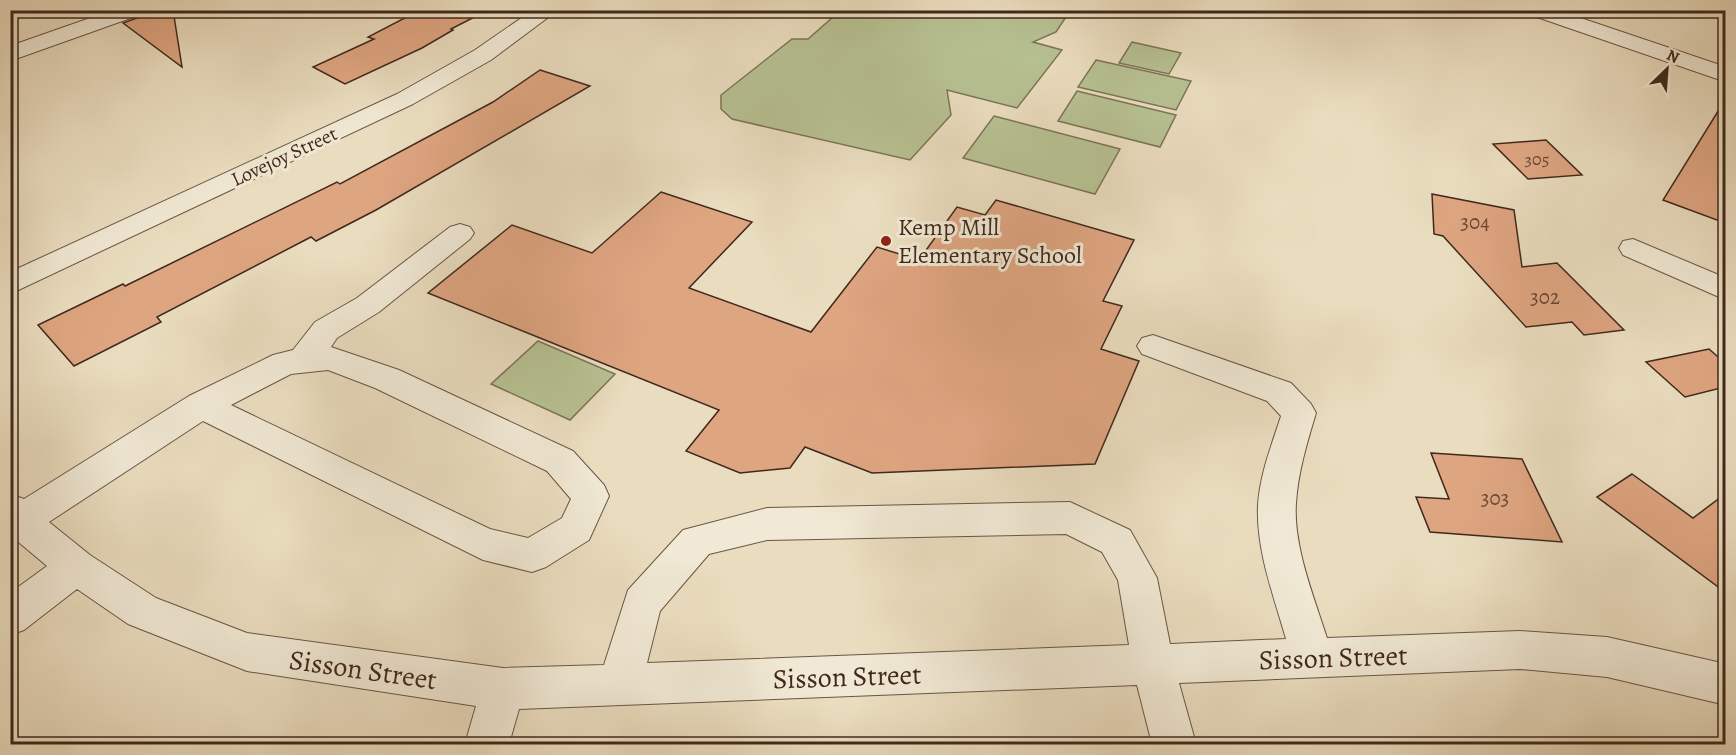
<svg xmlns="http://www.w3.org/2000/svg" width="1736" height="755" viewBox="0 0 1736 755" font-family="Alegreya,serif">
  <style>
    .green { fill: #b7c192; stroke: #7c7457; stroke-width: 1.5 }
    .building { fill: #dea581; stroke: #40281c; stroke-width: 1.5 }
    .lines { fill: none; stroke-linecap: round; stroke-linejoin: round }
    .minor-casing { stroke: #6a5545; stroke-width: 2 }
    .minor { fill: #f1e9d5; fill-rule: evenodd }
    .poi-dot { fill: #8f2418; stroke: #f1e9d5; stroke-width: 2 }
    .labels { text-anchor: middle; stroke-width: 6; stroke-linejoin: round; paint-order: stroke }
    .far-number-label { font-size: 18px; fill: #684735 }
    .far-street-label { font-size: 20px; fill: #40281c; stroke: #f1e9d5 }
    .number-label { font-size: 21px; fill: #684735 }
    .poi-label { font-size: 24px; fill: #40281c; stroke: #f1e9d5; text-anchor: start }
    .near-street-label { font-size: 28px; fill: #40281c; stroke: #f1e9d5 }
  </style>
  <rect width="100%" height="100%" fill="#eaddbf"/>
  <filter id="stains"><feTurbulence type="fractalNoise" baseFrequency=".00333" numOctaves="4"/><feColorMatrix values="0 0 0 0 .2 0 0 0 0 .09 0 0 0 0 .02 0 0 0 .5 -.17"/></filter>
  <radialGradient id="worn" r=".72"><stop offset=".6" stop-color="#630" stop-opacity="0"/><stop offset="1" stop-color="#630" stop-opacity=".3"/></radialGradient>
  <g class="green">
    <path d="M 841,10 L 1070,10 L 1070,11 L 1056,32 L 1033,42 L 1062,50 L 1017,108 L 947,90 L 951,115 L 910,160 L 732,119 L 721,109 L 721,95 L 792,39 L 808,39 Z"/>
    <path d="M 1132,42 L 1181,53 L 1169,74 L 1119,63 Z"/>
    <path d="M 1096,60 L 1191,81 L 1176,110 L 1078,87 Z"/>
    <path d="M 1077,91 L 1176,115 L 1160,147 L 1058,121 Z"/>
    <path d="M 994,116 L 1120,149 L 1095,194 L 963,158 Z"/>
    <path d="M 538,341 L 615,374 L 570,420 L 491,384 Z"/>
  </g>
  <g class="building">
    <path d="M 147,10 L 173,10 L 182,67 L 123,23 L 143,16 Z"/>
    <path d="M 420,10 L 488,10 L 451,29 L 453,30 L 422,48 L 345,84 L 313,67 L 374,39 L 368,37 Z"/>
    <path d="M 540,70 L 590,86 L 376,210 L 316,241 L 311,237 L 157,317 L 161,322 L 74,366 L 38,325 L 123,284 L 125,286 L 337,182 L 340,184 L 493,102 Z"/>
    <path d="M 1725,100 L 1725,223 L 1663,200 Z"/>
    <path d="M 1546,140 L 1582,175 L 1528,179 L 1493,144 Z"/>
    <path d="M 661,192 L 752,222 L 689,288 L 811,332 L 877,247 L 919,260 L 957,207 L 985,215 L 996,200 L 1134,240 L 1103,301 L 1122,306 L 1101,349 L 1139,361 L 1095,464 L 872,473 L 805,447 L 790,468 L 740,473 L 686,451 L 719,410 L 428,293 L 512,225 L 592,253 Z"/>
    <path d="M 1432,194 L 1514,210 L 1522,267 L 1557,263 L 1624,330 L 1584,335 L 1572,322 L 1526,327 L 1443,236 L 1434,234 Z"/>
    <path d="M 1709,349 L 1725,363 L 1725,387 L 1685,397 L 1646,362 Z"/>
    <path d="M 1431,453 L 1522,459 L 1562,542 L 1430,532 L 1416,497 L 1449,499 Z"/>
    <path d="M 1632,474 L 1693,518 L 1725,494 L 1725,592 L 1597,497 Z"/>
  </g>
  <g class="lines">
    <g class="minor-casing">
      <g id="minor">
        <path d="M 113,10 L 145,10 L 142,14 L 10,61 L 10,46 Z"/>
        <path d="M 533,10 L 558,10 L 491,60 L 413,104 L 10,294 L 10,272 L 397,94 L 475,50 Z"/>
        <path d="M 1525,10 L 1557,10 L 1726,67 L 1726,82 L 1528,14 Z"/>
        <path d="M 460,224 L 470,227 L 474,233 L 470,239 L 379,312 L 337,338 L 331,347 L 399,370 L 573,451 L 604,485 L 609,496 L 589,540 L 546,567 L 532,572 L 483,560 L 203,421 L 49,522 L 90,555 L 156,598 L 247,633 L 503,668 L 604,665 L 628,590 L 683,530 L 767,508 L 1070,502 L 1130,530 L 1157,578 L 1170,644 L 1286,639 C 1274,596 1256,551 1258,505 C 1260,474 1272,444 1281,416 L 1267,401 L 1142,354 L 1137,346 L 1142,338 L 1153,335 L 1291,383 L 1311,404 L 1316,413 C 1307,443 1298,472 1296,503 C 1293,546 1314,597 1327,638 L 1520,631 L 1607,637 L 1726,664 L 1726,705 L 1607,677 L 1520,669 L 1179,683 L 1196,744 L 1152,744 L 1137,685 L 519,709 L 509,744 L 465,744 L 476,706 L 247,671 L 128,624 L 77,589 L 24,630 L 10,635 L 10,593 L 47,566 L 10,535 L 10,494 L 24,499 L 189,396 L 273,355 L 293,350 L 315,322 L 357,298 L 450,227 ZM 328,370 L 375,388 L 547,471 L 571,499 L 562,518 L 528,538 L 490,529 L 231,405 L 291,374 ZM 1066,534 L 1102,552 L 1118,580 L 1129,645 L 647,663 L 660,611 L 709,554 L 767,540 Z"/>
        <path d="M 1633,239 L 1726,278 L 1726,300 L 1623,255 L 1619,248 L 1623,241 Z"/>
      </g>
    </g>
    <use href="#minor" class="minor"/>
  </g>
  <circle class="poi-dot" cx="886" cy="241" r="6"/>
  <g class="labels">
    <g class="far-number-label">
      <text x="1537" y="165">305</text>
    </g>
    <g class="far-street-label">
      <text transform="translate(284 156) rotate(-25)" y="7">Lovejoy Street</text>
    </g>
    <g class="number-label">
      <text x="1475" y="229">304</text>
      <text x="1545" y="304">302</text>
      <text x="1495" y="505">303</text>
    </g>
    <g class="poi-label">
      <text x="898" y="235">Kemp Mill<tspan x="898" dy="28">Elementary School</tspan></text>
    </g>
    <g class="near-street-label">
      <text transform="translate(1333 657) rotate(-2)" y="10">Sisson Street</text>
      <text transform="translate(363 669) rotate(8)" y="10">Sisson Street</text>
      <text transform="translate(847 676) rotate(-2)" y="10">Sisson Street</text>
    </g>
  </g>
  <rect width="1736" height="755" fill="none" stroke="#eaddbf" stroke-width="36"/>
  <rect x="12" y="12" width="1712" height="731" fill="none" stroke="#40281c" stroke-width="3"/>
  <rect x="18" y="18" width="1700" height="719" fill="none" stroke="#40281c" stroke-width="1.5"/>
  <g transform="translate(1667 69) rotate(25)" stroke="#f1e9d5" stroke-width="4.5" paint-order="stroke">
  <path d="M0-4.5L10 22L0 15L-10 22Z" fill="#40281c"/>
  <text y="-9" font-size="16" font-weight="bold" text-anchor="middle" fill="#40281c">N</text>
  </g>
  <rect width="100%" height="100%" filter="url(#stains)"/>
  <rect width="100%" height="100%" fill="url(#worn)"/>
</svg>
